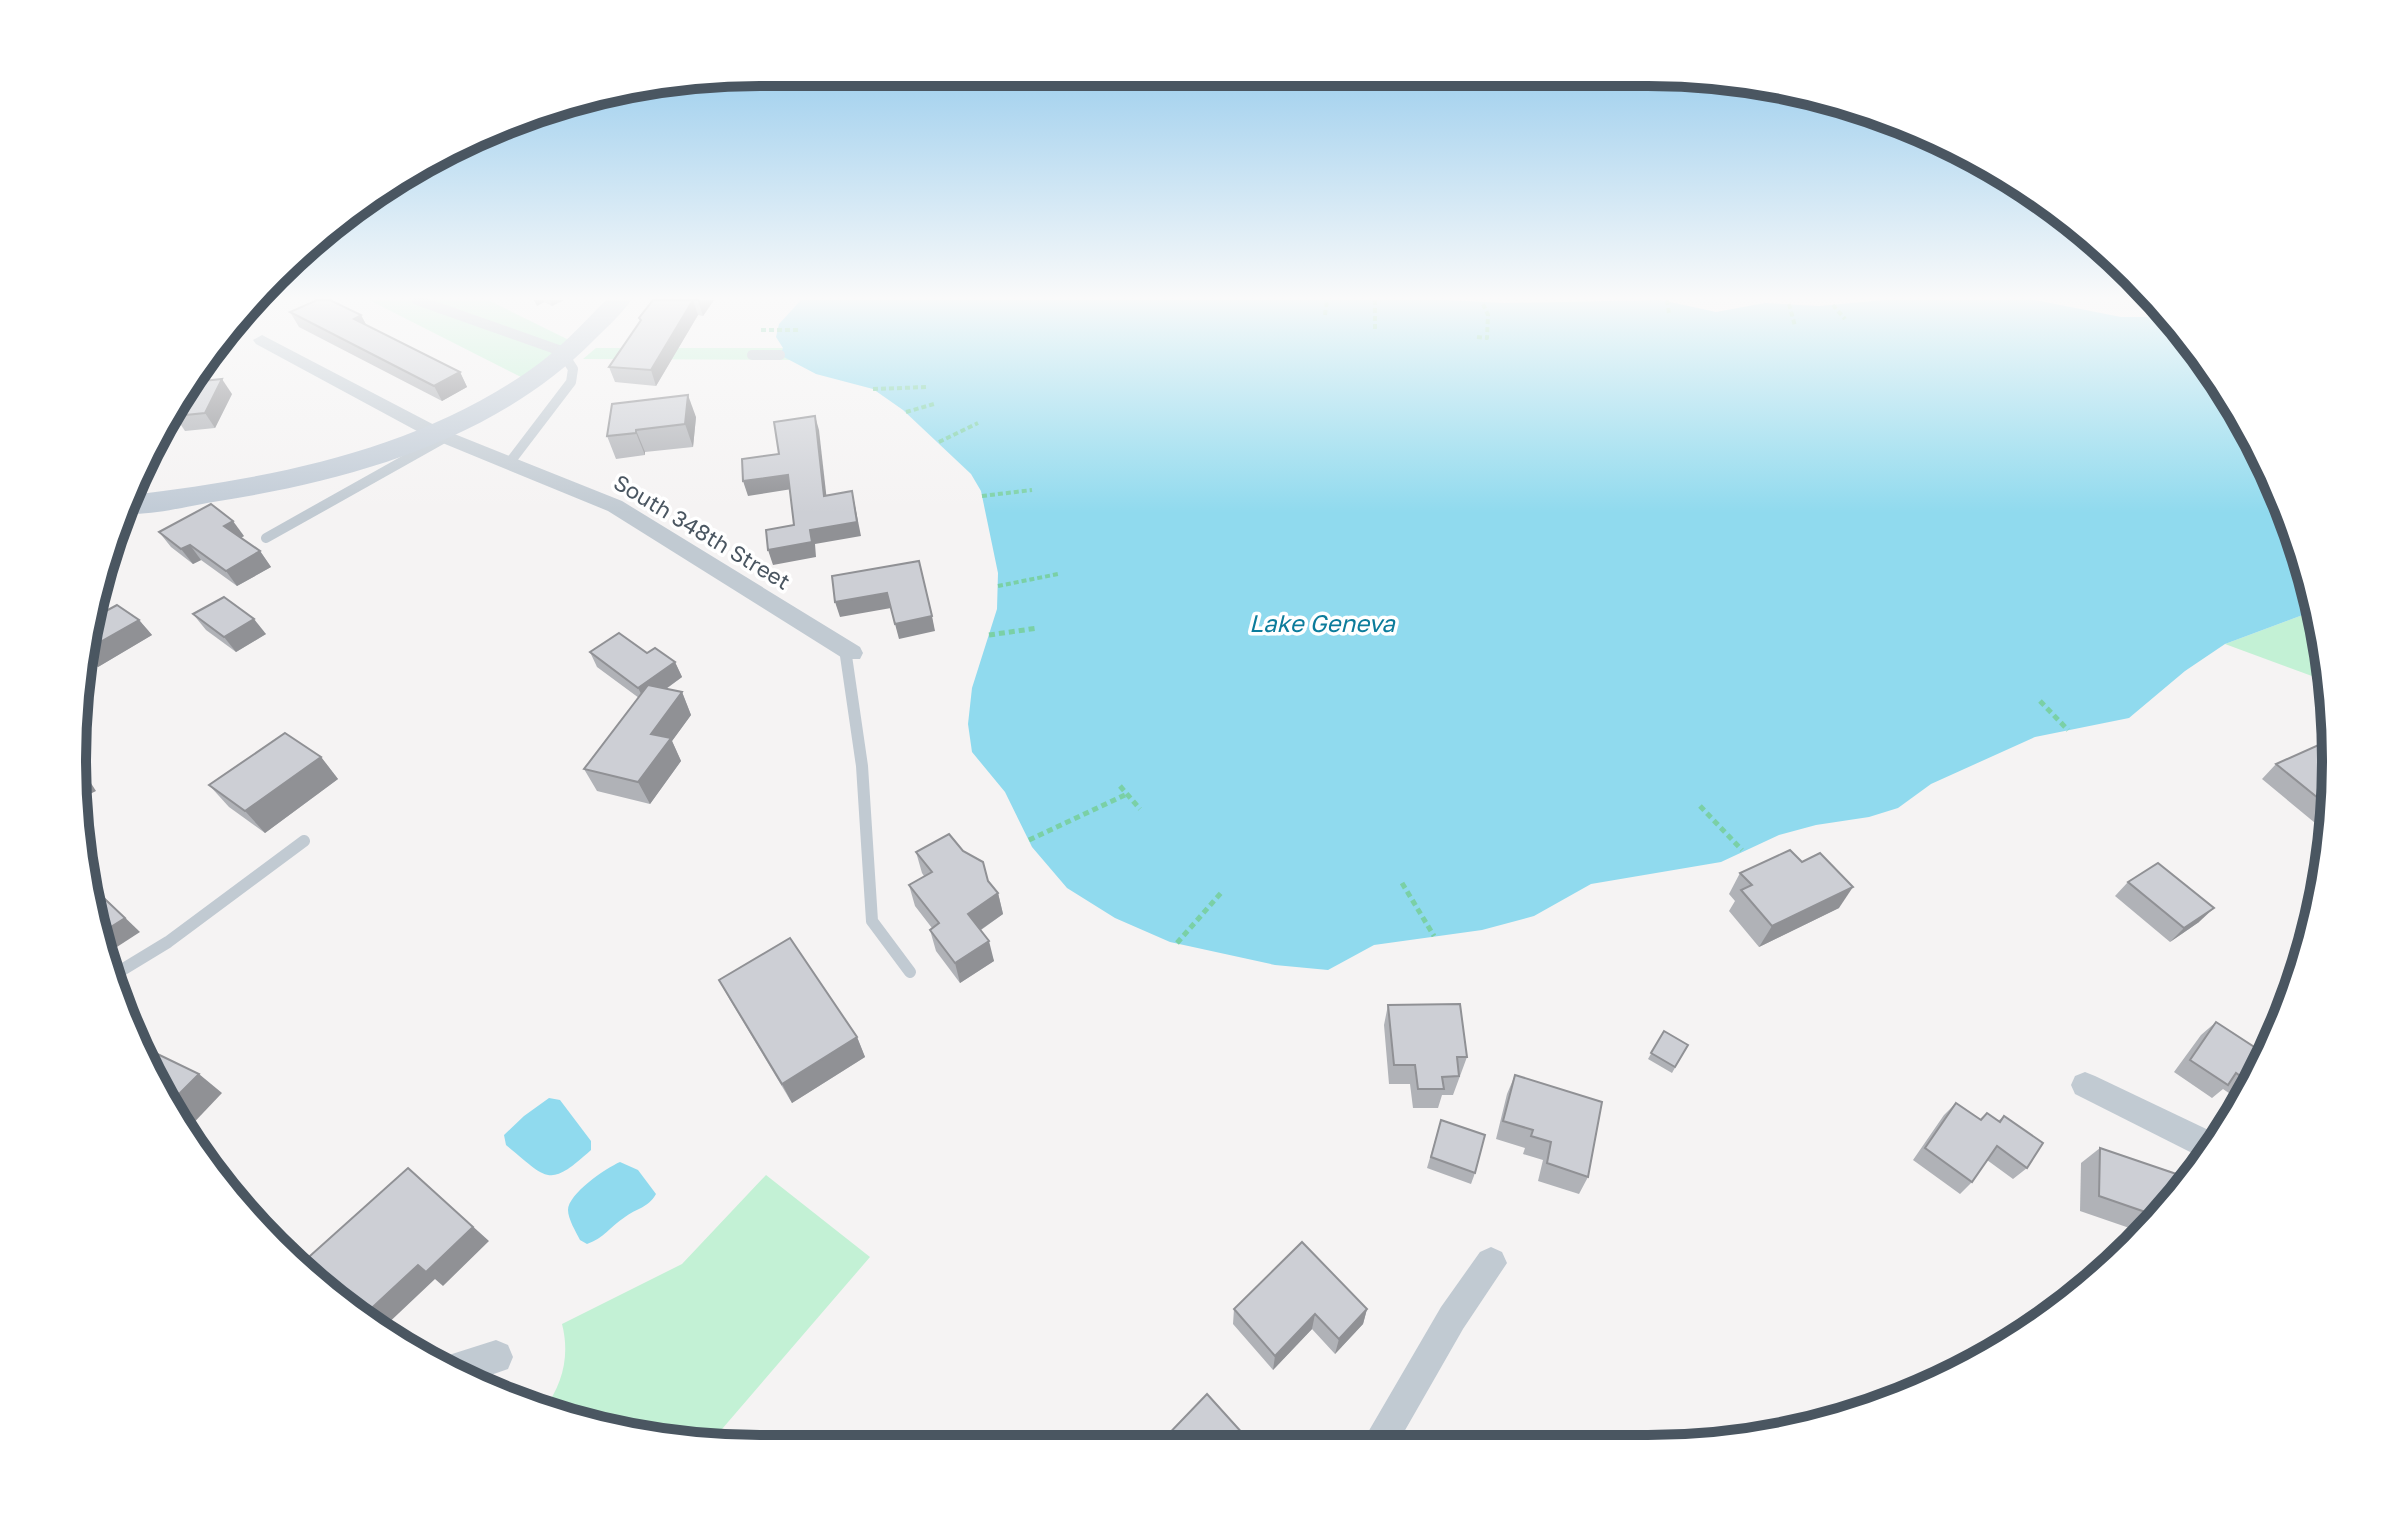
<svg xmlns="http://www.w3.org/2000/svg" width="2408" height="1521" viewBox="0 0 2408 1521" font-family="'Golos Text',sans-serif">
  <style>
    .green { fill: #c3f1d5 }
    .water { fill: #90daee }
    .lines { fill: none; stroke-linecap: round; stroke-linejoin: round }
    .path-far1 { stroke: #7ad0a6; stroke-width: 4; stroke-dasharray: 5 3; stroke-linecap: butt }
    .path { stroke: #7ad0a6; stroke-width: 5; stroke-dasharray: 6 4; stroke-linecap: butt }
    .lane-far1 { stroke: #c1cad2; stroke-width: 10 }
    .lane { stroke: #c1cad2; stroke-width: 12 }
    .street { fill: #c1cad2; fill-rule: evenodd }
    .secondary { fill: #c1cbd6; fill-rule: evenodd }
    .wall { fill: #b0b2b7 }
    .shaded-wall { fill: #909195 }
    .building { fill: #cdcfd5; stroke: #909195; stroke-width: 2 }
    .labels { text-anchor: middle; stroke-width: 7; stroke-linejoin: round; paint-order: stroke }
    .street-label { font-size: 22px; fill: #4a5661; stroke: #fff }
    .water-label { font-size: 24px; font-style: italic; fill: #0c7c9b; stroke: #fff }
    .rim { fill: none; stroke: #4a5661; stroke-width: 10 }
  </style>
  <rect width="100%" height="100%" fill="#f5f3f3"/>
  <g class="green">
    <path d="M 369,300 L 488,300 L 571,341 L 523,378 Z"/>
    <path d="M 596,348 L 783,348 L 781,355 L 791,360 L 583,359 Z"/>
    <path d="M 2316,610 L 2331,683 L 2225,644 Z"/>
    <path d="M 766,1175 L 870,1257 L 710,1443 L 671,1443 L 544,1409 C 563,1384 570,1355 562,1324 L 682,1264 Z"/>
  </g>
  <g class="water">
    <path d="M 801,300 L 1446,300 L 1505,303 L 1661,300 L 1716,312 L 1765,303 L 1819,306 L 1884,300 L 2035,300 L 2121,317 L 2173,317 L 2244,417 L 2300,540 L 2316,610 L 2225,644 L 2185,671 L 2129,718 L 2035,737 L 1931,784 L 1898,808 L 1869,817 L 1816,825 L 1779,835 L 1721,862 L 1591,884 L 1534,916 L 1482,930 L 1374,945 L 1328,970 L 1275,965 L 1170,942 L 1115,918 L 1067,888 L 1032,847 L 1005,792 L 972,752 L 968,724 L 972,688 L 997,609 L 998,573 L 981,491 L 971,474 L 903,410 L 873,389 L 816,374 L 780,355 L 783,348 L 776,337 L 779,324 Z"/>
    <path d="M 549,1098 L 560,1100 L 591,1141 L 591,1150 C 548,1189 548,1179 506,1145 L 504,1135 L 524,1116 Z"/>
    <path d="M 620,1162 L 638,1170 L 656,1194 C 648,1208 637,1208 625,1217 C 610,1227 604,1238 587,1244 L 580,1240 C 576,1232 568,1219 568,1210 C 568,1194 606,1168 620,1162 Z"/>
  </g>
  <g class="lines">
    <g class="path-far1">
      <path d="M 1375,300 L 1375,331"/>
      <path d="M 1667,300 L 1669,314"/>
      <path d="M 1789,304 L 1795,326"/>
      <path d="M 1833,305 L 1845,319"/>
      <path d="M 1325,315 L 1327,300"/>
      <path d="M 761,330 L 798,330"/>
      <path d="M 1477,337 L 1487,338 L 1488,315 L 1482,302"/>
      <path d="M 873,389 L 928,387"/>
      <path d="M 906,412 L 934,404"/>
      <path d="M 939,442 L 978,423"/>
      <path d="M 982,496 L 1032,490"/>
      <path d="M 998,586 L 1058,574"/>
    </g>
    <g class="path">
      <path d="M 989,635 L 1038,628"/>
      <path d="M 2040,701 L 2068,730"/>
      <path d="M 1120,786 L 1140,809"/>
      <path d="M 1700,806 L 1742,850"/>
      <path d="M 1029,840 L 1127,794"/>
      <path d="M 1402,883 L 1434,936"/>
      <path d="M 1177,943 L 1221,893"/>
    </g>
    <g class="lane-far1">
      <path d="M 417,300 L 567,353"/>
      <path d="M 752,355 L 780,355"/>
      <path d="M 510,462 L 571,382 L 573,369 L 564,355"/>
      <path d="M 266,538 L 446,437"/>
    </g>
    <g class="lane">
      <path d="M 845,649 L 862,766 L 872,921 L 910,972"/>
      <path d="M 112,976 L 168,942 L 304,841"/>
    </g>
    <g class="street">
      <path d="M 262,335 L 442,429 L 622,501 L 860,647 L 863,653 L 860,659 L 844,659 L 608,511 L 428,437 L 256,344 L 253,340 Z"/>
      <path d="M 2085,1072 L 2095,1076 L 2221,1136 L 2206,1160 L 2202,1158 L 2075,1094 L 2071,1085 L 2075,1076 Z"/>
      <path d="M 1491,1247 L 1502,1252 L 1507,1263 L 1463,1329 L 1396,1446 L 1360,1446 L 1441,1307 L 1480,1252 Z"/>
      <path d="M 496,1340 L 508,1345 L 513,1357 L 508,1369 L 471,1382 L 439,1363 L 452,1354 Z"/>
    </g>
    <path class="secondary" d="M 606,300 L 631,300 C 621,315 606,328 594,340 C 494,441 349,481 213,502 C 188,506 147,517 122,513 L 132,495 C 271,478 412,452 530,370 C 558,351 582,324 606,300 Z"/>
  </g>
  <g class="wall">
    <path d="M 534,300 L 564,300 L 552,306 L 544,302 L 537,306 Z"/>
    <path d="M 653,300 L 714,300 L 703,316 L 698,315 L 656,386 L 615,382 L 609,367 L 640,321 L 639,318 Z"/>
    <path d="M 290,312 L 361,315 L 366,325 L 460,372 L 467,387 L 442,401 L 299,327 Z"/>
    <path d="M 232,394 L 215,428 L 185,431 L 175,416 Z"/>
    <path d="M 696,417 L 693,447 L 645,452 L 645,455 L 616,459 L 607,436 Z"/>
    <path d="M 159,532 L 244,536 L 241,538 L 260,551 L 271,567 L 237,586 L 201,560 L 193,564 L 171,547 Z"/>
    <path d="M 193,614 L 266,634 L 236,652 L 206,630 Z"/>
    <path d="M 93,618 L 139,620 L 152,635 L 98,667 L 85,657 Z"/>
    <path d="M 590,652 L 647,653 L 675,662 L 682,677 L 666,689 L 682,692 L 691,715 L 672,741 L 681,761 L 650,804 L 597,791 L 584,769 L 639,698 L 597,667 Z"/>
    <path d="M 2332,722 L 2334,806 L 2331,830 L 2326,832 L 2262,779 L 2276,764 L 2324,743 L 2317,737 Z"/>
    <path d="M 321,757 L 338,779 L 265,833 L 229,807 L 209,785 Z"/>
    <path d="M 916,852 L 988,881 L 998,893 L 1003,914 L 981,930 L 994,961 L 960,983 L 936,951 L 930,930 L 932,928 L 915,906 L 909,885 L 924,876 L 922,873 Z"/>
    <path d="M 1740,873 L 1839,908 L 1759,947 L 1729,911 L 1735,901 L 1729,894 Z"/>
    <path d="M 2128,882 L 2199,922 L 2170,942 L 2115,896 Z"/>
    <path d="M 719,980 L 857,1037 L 865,1057 L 792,1103 L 730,1000 Z"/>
    <path d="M 1388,1005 L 1467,1057 L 1453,1095 L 1442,1095 L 1438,1108 L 1413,1108 L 1410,1084 L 1389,1084 L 1384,1025 Z"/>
    <path d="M 2216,1022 L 2265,1065 L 2242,1102 L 2223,1089 L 2212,1098 L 2174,1072 L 2201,1035 Z"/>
    <path d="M 1664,1031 L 1688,1045 L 1672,1073 L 1648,1059 Z"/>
    <path d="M 1515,1075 L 1588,1177 L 1579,1194 L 1538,1181 L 1543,1160 L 1523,1154 L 1525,1148 L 1496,1139 L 1507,1094 Z"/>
    <path d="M 1956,1103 L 1980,1119 L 1987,1113 L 1998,1121 L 2004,1116 L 2027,1168 L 2013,1179 L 1987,1160 L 1972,1182 L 1960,1194 L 1913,1160 L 1944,1115 Z"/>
    <path d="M 1441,1120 L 1475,1173 L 1471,1184 L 1427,1168 Z"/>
    <path d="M 2100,1148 L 2194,1180 L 2141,1232 L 2080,1211 L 2081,1163 Z"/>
    <path d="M 1234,1309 L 1367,1309 L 1363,1324 L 1335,1354 L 1312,1329 L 1273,1370 L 1233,1324 Z"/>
    <path d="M 1982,1356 L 1988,1356 L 1962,1372 L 1961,1370 Z"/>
  </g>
  <g class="shaded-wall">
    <path d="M 534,300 L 543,300 L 544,302 L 537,306 Z"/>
    <path d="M 550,300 L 564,300 L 552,306 Z"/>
    <path d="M 693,300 L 698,315 L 656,386 L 651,370 Z"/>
    <path d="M 699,300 L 714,300 L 703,316 L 698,301 Z"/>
    <path d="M 361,315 L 369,330 L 354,319 Z"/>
    <path d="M 460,372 L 467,387 L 442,401 L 434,386 Z"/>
    <path d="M 222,379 L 232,394 L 215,428 L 205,413 Z"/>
    <path d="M 688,395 L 696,417 L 693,447 L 685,424 Z"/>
    <path d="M 815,416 L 819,430 L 828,510 L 824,496 Z"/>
    <path d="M 636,430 L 645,452 L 645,455 L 636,433 Z"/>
    <path d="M 788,475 L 792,489 L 748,496 L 743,481 Z"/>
    <path d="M 852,491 L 861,536 L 815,544 L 816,557 L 773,565 L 768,550 L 810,530 Z"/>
    <path d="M 233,521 L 244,536 L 235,541 L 224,526 Z"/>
    <path d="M 190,545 L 201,560 L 193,564 L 181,549 Z"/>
    <path d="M 260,551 L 271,567 L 237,586 L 226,571 Z"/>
    <path d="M 887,593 L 891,608 L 840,617 L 835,602 Z"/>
    <path d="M 932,616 L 935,631 L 899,639 L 895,624 Z"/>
    <path d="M 254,619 L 266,634 L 236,652 L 224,637 Z"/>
    <path d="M 139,620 L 152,635 L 98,667 L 86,653 L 86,650 Z"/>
    <path d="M 675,662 L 682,677 L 646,703 L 638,688 Z"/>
    <path d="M 682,692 L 691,715 L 672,741 L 681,761 L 650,804 L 638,782 L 651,734 Z"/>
    <path d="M 321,757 L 338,779 L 265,833 L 245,811 Z"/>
    <path d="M 78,763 L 96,791 L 82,798 L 79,777 Z"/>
    <path d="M 90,884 L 140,932 L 103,956 L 96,939 Z"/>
    <path d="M 1853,887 L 1839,908 L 1759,947 L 1772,926 Z"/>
    <path d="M 998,893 L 1003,914 L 973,935 L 968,914 Z"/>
    <path d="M 2214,908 L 2199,922 L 2170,942 L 2184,928 Z"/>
    <path d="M 989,941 L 994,961 L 960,983 L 955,963 Z"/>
    <path d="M 857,1037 L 865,1057 L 792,1103 L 782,1084 Z"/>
    <path d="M 199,1074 L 222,1093 L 184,1133 L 170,1103 Z"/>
    <path d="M 408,1168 L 489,1241 L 443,1286 L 435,1279 L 381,1330 L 361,1318 Z"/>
    <path d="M 1367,1309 L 1363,1324 L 1335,1354 L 1339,1339 Z"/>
    <path d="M 1315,1314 L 1312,1329 L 1273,1370 L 1275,1356 Z"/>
  </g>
  <g class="building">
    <path d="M 317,300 L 330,300 L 361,315 L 354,319 L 460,372 L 434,386 L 290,312 Z"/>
    <path d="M 653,300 L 699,300 L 693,300 L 651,370 L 609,367 L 641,320 L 639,318 Z"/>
    <path d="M 222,379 L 205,413 L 175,416 L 193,382 Z"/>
    <path d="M 688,395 L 685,424 L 636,430 L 636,433 L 607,436 L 612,404 Z"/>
    <path d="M 815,416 L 824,496 L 852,491 L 857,522 L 810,530 L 812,542 L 768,550 L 766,530 L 794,525 L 788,475 L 743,481 L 742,459 L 779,454 L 774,422 Z"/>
    <path d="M 211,504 L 233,521 L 224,526 L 260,551 L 226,571 L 190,545 L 181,549 L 159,532 Z"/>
    <path d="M 919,561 L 932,616 L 895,624 L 887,593 L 835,602 L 832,576 Z"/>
    <path d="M 224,597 L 254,619 L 224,637 L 193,614 Z"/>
    <path d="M 117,605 L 139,620 L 86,650 L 93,618 Z"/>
    <path d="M 619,633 L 647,653 L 655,648 L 675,662 L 638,688 L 590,652 Z"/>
    <path d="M 648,685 L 682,692 L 651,734 L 671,738 L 638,782 L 584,769 Z"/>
    <path d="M 285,733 L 321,757 L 245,811 L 209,785 Z"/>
    <path d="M 2332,739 L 2334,806 L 2334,811 L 2276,764 Z"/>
    <path d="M 949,834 L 963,851 L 983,862 L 988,881 L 998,893 L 968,914 L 989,941 L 955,963 L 930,930 L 939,923 L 909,885 L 932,872 L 916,852 Z"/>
    <path d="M 1790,850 L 1802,862 L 1820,853 L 1853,887 L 1772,926 L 1741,890 L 1752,885 L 1740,873 Z"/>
    <path d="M 2158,863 L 2214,908 L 2184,928 L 2128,882 Z"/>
    <path d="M 90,885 L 125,918 L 95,937 Z"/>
    <path d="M 790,938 L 857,1037 L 782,1084 L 719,980 Z"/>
    <path d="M 1460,1004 L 1467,1057 L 1457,1057 L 1459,1076 L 1442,1077 L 1444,1089 L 1418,1089 L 1415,1065 L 1394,1065 L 1388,1005 Z"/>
    <path d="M 2216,1022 L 2268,1056 L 2265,1065 L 2253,1085 L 2236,1073 L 2228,1085 L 2190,1060 Z"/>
    <path d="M 1664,1031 L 1688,1045 L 1675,1067 L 1651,1053 Z"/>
    <path d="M 145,1048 L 199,1074 L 170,1103 Z"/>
    <path d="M 1515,1075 L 1602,1102 L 1588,1177 L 1547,1163 L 1551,1142 L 1531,1136 L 1533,1130 L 1503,1121 Z"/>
    <path d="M 1956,1103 L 1981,1120 L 1987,1113 L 2000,1122 L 2004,1116 L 2043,1143 L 2027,1168 L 1997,1146 L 1972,1182 L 1925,1148 Z"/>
    <path d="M 1441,1120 L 1485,1135 L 1475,1173 L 1431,1157 Z"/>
    <path d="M 2100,1148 L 2194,1180 L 2157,1216 L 2099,1196 Z"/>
    <path d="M 408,1168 L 473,1227 L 426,1272 L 418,1265 L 361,1318 L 341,1306 L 301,1264 Z"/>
    <path d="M 1302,1242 L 1367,1309 L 1339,1339 L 1315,1314 L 1275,1356 L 1234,1309 Z"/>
    <path d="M 1207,1394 L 1254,1446 L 1158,1445 Z"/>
  </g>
  <linearGradient id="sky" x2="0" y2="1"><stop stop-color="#85c3ea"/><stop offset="0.58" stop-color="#fafafa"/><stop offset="1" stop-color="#fafafa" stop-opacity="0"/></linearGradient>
  <rect width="2408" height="513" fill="url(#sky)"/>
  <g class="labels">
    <g class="street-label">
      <text transform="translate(702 532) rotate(31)" y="8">South 348th Street</text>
    </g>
    <g class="water-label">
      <text x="1322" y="632">Lake Geneva</text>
    </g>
  </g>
  <path d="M0 0H2408V1521H0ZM760 86H1648A674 674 0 0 1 2322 760V761A674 674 0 0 1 1648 1435H760A674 674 0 0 1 86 761V760A674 674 0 0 1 760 86Z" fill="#fff" fill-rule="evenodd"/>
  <path class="rim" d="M760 86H1648A674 674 0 0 1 2322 760V761A674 674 0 0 1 1648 1435H760A674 674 0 0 1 86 761V760A674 674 0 0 1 760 86Z"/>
</svg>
